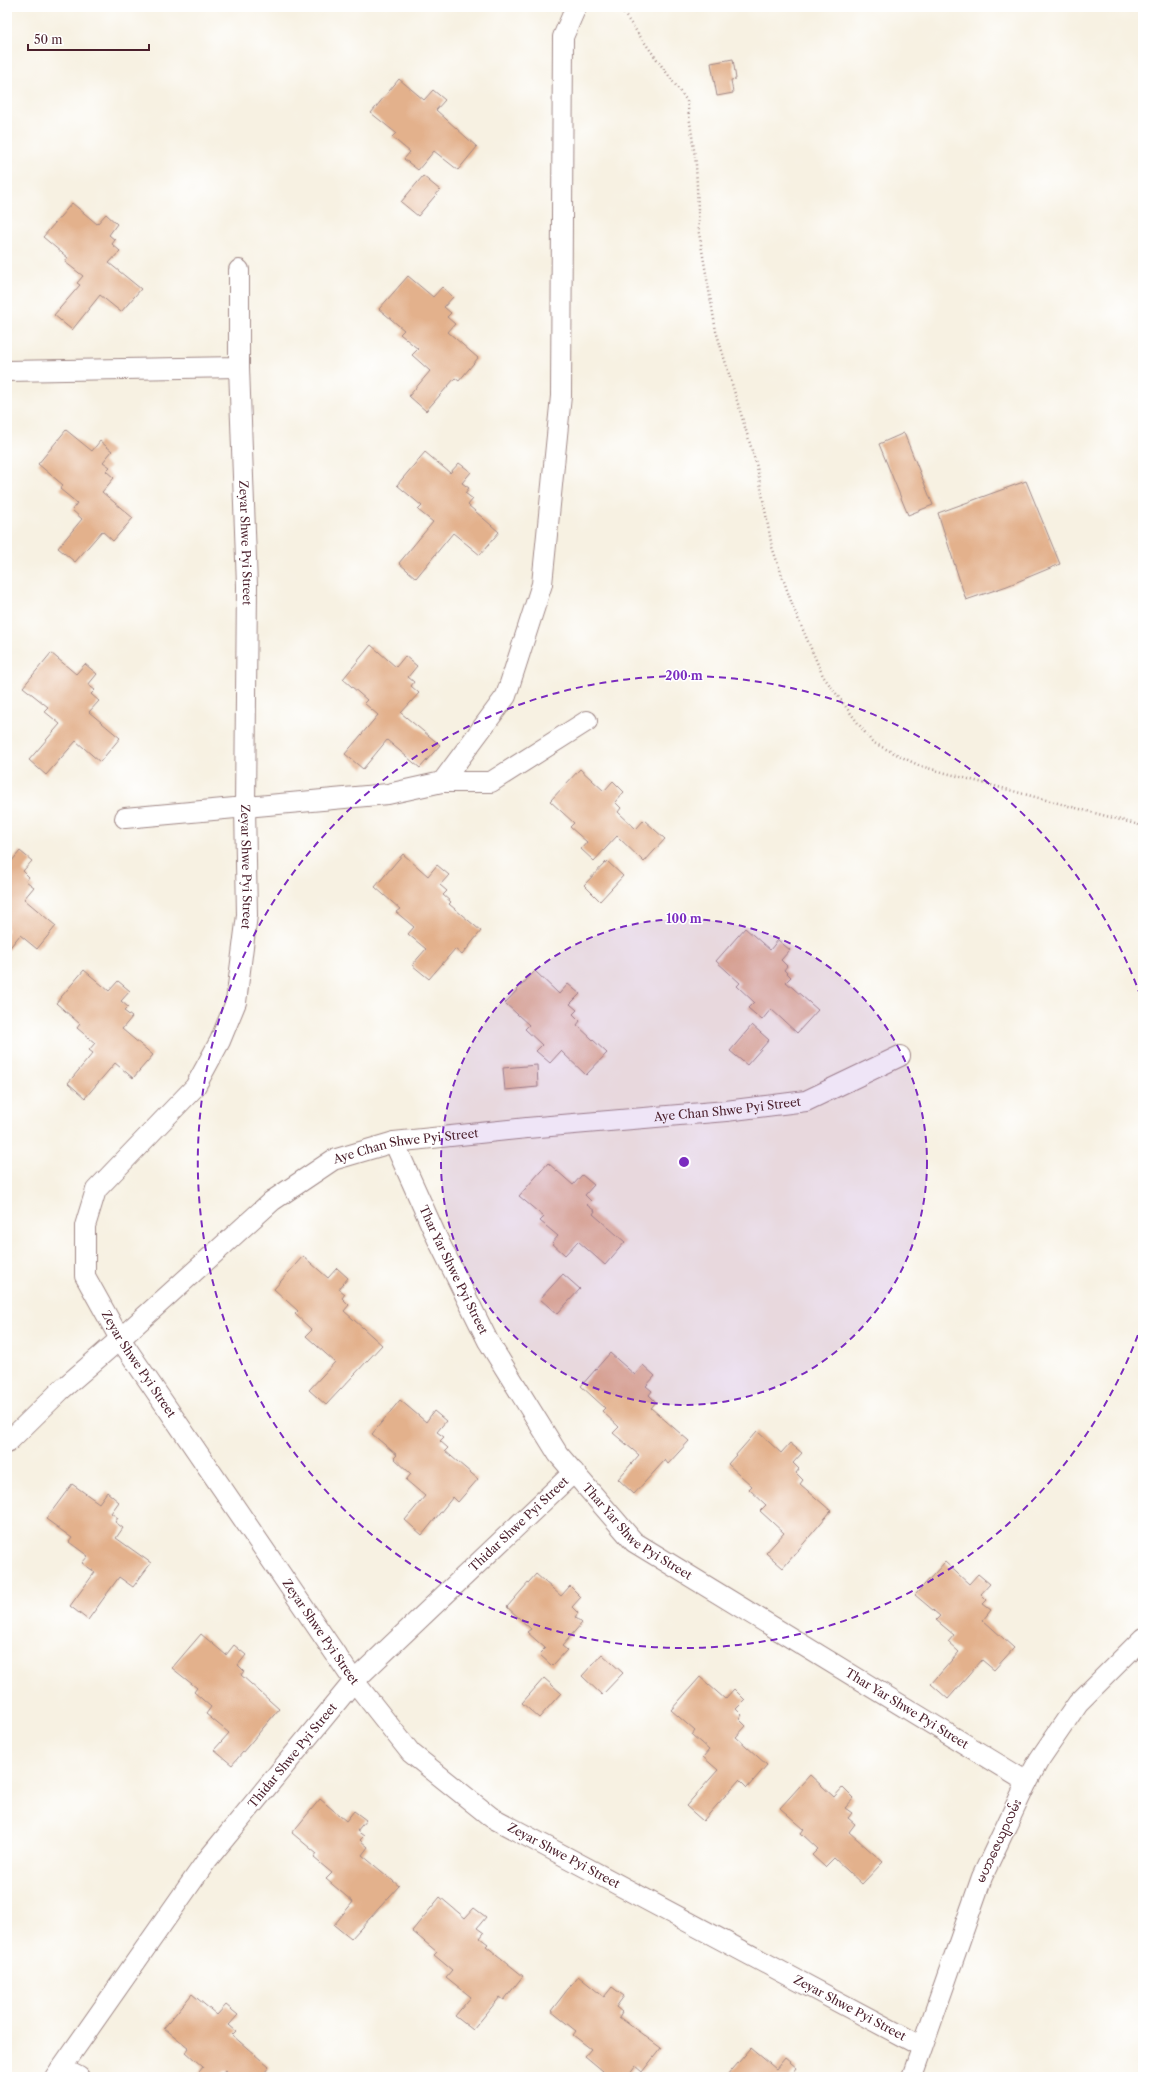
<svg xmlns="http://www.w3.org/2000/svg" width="1150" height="2084" viewBox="0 0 1150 2084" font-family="'Libre Caslon Text','Noto Sans Myanmar',serif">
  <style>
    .building { fill: #e3b18c }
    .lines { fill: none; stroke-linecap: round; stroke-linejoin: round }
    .minor-casing { stroke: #a08886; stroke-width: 22 }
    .path { stroke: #a08886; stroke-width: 2.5; stroke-dasharray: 1 3; stroke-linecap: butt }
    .minor { stroke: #fff; stroke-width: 20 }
    .ring { fill: none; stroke: #7b2cbf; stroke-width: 2; stroke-dasharray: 7 5 }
    .labels { text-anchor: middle; stroke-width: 3; stroke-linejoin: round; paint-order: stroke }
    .street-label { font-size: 12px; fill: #4a1f2b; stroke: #fff }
    .centre { fill: #7b2cbf; stroke: #fff; stroke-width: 2 }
    .ring-label { font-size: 12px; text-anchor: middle; font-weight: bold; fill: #7b2cbf; stroke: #fff; stroke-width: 3; stroke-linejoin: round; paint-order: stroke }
  </style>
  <rect width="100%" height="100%" fill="#fff"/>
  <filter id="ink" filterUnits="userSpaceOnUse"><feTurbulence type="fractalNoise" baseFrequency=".025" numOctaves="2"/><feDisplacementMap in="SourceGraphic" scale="8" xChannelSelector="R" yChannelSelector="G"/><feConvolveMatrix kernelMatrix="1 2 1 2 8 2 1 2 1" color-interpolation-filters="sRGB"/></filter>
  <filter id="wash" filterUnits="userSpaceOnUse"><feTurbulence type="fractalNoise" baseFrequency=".012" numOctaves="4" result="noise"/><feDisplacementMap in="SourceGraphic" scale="16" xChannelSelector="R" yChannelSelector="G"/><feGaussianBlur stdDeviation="0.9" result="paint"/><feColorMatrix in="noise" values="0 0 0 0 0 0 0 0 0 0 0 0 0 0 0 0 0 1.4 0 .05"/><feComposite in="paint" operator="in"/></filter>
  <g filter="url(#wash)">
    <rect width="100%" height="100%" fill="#f7f1e2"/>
    <g id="blocks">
      <g class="building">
        <path d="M 733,59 L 736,79 L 731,80 L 733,93 L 717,96 L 711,63 Z"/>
        <path d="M 399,79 L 424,100 L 433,90 L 445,100 L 436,110 L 477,147 L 458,170 L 434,151 L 418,170 L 404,159 L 410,152 L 392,137 L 396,133 L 371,113 Z"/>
        <path d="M 423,176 L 440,190 L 418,216 L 401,202 Z"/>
        <path d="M 72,203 L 97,224 L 106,214 L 117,224 L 109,235 L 115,240 L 112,244 L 120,251 L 109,263 L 141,289 L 121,312 L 100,295 L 72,330 L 54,315 L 80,285 L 77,283 L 83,276 L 65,262 L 68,258 L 43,237 Z"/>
        <path d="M 408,276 L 433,297 L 442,287 L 453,297 L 444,307 L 451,313 L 447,317 L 455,324 L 448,332 L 478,358 L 459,381 L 455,378 L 426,411 L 409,396 L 430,371 L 412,355 L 418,349 L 400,334 L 404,330 L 379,309 Z"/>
        <path d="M 66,430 L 92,451 L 100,441 L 112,451 L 103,462 L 110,467 L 106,471 L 114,478 L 102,492 L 133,518 L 113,541 L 102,531 L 75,562 L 58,548 L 82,519 L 72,510 L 77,503 L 60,489 L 63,485 L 38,464 Z"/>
        <path d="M 904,433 L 933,505 L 908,515 L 879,444 Z"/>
        <path d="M 425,452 L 450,473 L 459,463 L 471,472 L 462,483 L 469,488 L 465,493 L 473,499 L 468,505 L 499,532 L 480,555 L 453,533 L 416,578 L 399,563 L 433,522 L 418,510 L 422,506 L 397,485 Z"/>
        <path d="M 1026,481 L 1060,564 L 1007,586 L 966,600 L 938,513 Z"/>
        <path d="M 371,645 L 396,667 L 405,656 L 417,666 L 408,677 L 414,682 L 411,686 L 419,693 L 401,713 L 440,745 L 420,768 L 387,740 L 363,769 L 345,754 L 378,715 L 364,703 L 367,700 L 343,679 Z"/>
        <path d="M 51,653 L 76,674 L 85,664 L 97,674 L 88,685 L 95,690 L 91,694 L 99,701 L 89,712 L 120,738 L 100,762 L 76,741 L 46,775 L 29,760 L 60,724 L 44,711 L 48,707 L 23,687 Z"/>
        <path d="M 580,769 L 604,791 L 613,781 L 624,792 L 615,802 L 621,808 L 618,812 L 636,829 L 644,820 L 665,839 L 644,862 L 617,836 L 594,861 L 581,849 L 587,842 L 570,827 L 574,823 L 550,801 Z"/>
        <path d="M 20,851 L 32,861 L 23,871 L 29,877 L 26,881 L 34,887 L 24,899 L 56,926 L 37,949 L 20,935 L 7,951 L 7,867 Z"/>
        <path d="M 403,854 L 428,876 L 437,865 L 449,875 L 440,885 L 447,891 L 443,895 L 451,902 L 449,904 L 481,931 L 462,955 L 455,949 L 429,979 L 412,965 L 426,949 L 408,934 L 414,927 L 396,912 L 400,909 L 375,887 Z"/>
        <path d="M 607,861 L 623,876 L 600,901 L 584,885 Z"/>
        <path d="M 745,928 L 770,950 L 778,940 L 790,950 L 781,960 L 787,966 L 784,970 L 791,977 L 786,982 L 818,1010 L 797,1033 L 771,1009 L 762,1020 L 748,1008 L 754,1002 L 737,986 L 740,983 L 716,961 Z"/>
        <path d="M 84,970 L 109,991 L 118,981 L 130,991 L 121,1001 L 128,1007 L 124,1011 L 132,1017 L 122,1029 L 153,1055 L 133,1078 L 115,1063 L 85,1098 L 68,1083 L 93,1053 L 89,1050 L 95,1043 L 77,1028 L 80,1024 L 56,1003 Z"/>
        <path d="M 535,971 L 559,994 L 568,984 L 580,994 L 570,1004 L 577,1010 L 573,1014 L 580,1021 L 577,1025 L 607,1053 L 586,1075 L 561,1051 L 550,1063 L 536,1051 L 542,1045 L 525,1029 L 529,1025 L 505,1003 Z"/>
        <path d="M 752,1025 L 769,1040 L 747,1065 L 730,1051 Z"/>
        <path d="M 537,1065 L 538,1087 L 505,1090 L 503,1068 Z"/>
        <path d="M 548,1163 L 573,1185 L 582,1175 L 594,1185 L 585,1195 L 591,1201 L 587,1205 L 595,1211 L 593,1214 L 625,1242 L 605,1265 L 578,1241 L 565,1255 L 552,1243 L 558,1236 L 540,1221 L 544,1217 L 519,1196 Z"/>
        <path d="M 303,1256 L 328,1278 L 337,1268 L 348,1278 L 339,1289 L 345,1294 L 342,1298 L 349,1305 L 344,1311 L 382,1345 L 326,1405 L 309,1390 L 335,1362 L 306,1336 L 312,1330 L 295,1314 L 298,1311 L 274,1289 Z"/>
        <path d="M 563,1274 L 580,1289 L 557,1314 L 540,1299 Z"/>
        <path d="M 610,1353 L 635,1375 L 643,1365 L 655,1376 L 646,1386 L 652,1391 L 649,1395 L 656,1402 L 651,1408 L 689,1441 L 668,1464 L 665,1460 L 634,1494 L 618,1479 L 639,1455 L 613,1433 L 619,1427 L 602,1411 L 605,1408 L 581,1386 Z"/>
        <path d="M 400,1400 L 426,1422 L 434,1411 L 446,1421 L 437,1432 L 444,1437 L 440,1441 L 448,1448 L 445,1451 L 478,1479 L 458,1502 L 453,1497 L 422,1535 L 405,1520 L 425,1496 L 406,1480 L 411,1474 L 394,1458 L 397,1455 L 372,1434 Z"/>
        <path d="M 757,1431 L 781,1453 L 790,1443 L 802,1453 L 793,1463 L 799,1469 L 796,1473 L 803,1480 L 800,1484 L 831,1511 L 783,1568 L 766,1553 L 784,1533 L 760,1511 L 766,1505 L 749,1489 L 752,1486 L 728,1464 Z"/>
        <path d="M 72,1484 L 99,1503 L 107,1492 L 119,1502 L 111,1513 L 118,1518 L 115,1522 L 123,1528 L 116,1538 L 151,1563 L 133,1587 L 119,1577 L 88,1620 L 70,1606 L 95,1572 L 82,1563 L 88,1556 L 69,1542 L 72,1538 L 46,1519 Z"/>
        <path d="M 945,1562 L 969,1584 L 978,1574 L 990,1584 L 981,1594 L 987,1600 L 983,1604 L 991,1610 L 983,1620 L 1014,1648 L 994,1670 L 982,1660 L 948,1699 L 931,1684 L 959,1652 L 948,1642 L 954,1635 L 936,1620 L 940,1616 L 915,1595 Z"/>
        <path d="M 536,1574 L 561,1596 L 570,1586 L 581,1597 L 572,1607 L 578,1613 L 575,1617 L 582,1623 L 562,1646 L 567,1650 L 552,1666 L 539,1654 L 545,1648 L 527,1632 L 531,1629 L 507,1607 Z"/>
        <path d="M 201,1634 L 226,1655 L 234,1645 L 246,1655 L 238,1665 L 244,1671 L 241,1675 L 279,1709 L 232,1765 L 214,1750 L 229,1733 L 206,1714 L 211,1707 L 194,1692 L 197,1688 L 172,1668 Z"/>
        <path d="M 602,1654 L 623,1673 L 602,1695 L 582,1676 Z"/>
        <path d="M 700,1677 L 725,1699 L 734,1689 L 745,1700 L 736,1709 L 742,1715 L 739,1719 L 746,1726 L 736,1737 L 767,1765 L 747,1788 L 739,1780 L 703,1821 L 686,1806 L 718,1770 L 703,1757 L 709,1750 L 692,1735 L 695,1731 L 671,1710 Z"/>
        <path d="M 544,1678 L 561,1693 L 539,1718 L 522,1703 Z"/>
        <path d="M 810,1775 L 834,1797 L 843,1787 L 854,1798 L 845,1808 L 852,1813 L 848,1818 L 855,1824 L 849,1832 L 883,1862 L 862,1884 L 834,1858 L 825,1867 L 812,1855 L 818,1849 L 801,1833 L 804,1829 L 780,1808 Z"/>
        <path d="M 320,1799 L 346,1821 L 354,1811 L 366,1820 L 357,1831 L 364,1836 L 360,1840 L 368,1847 L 362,1855 L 399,1886 L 351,1939 L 334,1925 L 353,1902 L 326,1879 L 332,1873 L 314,1858 L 317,1854 L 292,1833 Z"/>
        <path d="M 440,1897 L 465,1918 L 474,1908 L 486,1917 L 477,1928 L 484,1933 L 480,1938 L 488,1944 L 486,1946 L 523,1976 L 504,2000 L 500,1997 L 473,2030 L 455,2016 L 471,1997 L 446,1977 L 452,1970 L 434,1955 L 437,1952 L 412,1931 Z"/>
        <path d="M 578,1976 L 604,1997 L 612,1987 L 624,1996 L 616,2007 L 622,2012 L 619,2017 L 661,2048 L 642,2072 L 635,2066 L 627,2077 L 598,2077 L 603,2071 L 585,2056 L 591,2049 L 573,2035 L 576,2031 L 551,2011 Z"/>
        <path d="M 192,1994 L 217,2015 L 226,2005 L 238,2015 L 229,2025 L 236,2031 L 232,2035 L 269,2067 L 261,2077 L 233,2077 L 225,2070 L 218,2077 L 195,2077 L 203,2067 L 186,2052 L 189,2048 L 164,2028 Z"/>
        <path d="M 751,2048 L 776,2069 L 785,2058 L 797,2068 L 790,2077 L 726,2077 Z"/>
      </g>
    </g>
  </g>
  <g filter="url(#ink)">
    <use href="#blocks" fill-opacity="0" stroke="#a08886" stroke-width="1"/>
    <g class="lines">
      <g class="minor-casing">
        <g id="minor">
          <path id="s1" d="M 239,367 L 247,586 L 245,807 L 247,915 L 236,1002 L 220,1041 L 195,1087 L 96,1190 L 85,1226 L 85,1276 L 120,1339 L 354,1681 L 411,1753 L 491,1817 L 921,2046"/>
          <path d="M 7,371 L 239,367 L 239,270"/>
          <path d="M 442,782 L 491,782 L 587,721"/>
          <path d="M 125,818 L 388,794 L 442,782 L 506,696 L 542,584 L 561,396 L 563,37 L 576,7"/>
          <path id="s2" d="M 394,1142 L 437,1238 L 488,1341 L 558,1454 L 634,1542 L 1027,1782"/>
          <path id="s3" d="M 7,1443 L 60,1391 L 120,1339 L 272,1201 L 333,1160 L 394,1142 L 527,1128 L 726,1111 L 806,1101 L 900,1056"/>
          <path d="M 61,2068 L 79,2077"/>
          <path id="s4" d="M 55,2077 L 207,1860 L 354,1681 L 574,1472"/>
          <path d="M 912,2077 L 982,1877 L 1027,1782 L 1039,1760 L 1078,1703 L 1143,1638"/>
        </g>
      </g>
      <path class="path" d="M 619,7 L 687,101 L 696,164 L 699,233 L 716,331 L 757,467 L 772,547 L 793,607 L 823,676 L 872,742 L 920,766 L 1143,826"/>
      <use href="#minor" class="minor"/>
    </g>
  </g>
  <circle cx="684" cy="1162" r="243" fill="#7b2cbf" fill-opacity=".12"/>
  <g class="ring">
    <circle cx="684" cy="1162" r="243"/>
    <path d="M1142 1324A486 486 0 1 1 1142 1000"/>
  </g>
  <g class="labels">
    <g class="street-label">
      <text dy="4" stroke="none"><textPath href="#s1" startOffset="176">Zeyar Shwe Pyi Street</textPath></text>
      <text dy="4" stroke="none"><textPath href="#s1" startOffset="500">Zeyar Shwe Pyi Street</textPath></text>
      <text dy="4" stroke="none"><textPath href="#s3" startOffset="831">Aye Chan Shwe Pyi Street</textPath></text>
      <text dy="4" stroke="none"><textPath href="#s3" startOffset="507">Aye Chan Shwe Pyi Street</textPath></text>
      <text dy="4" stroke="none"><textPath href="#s2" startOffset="141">Thar Yar Shwe Pyi Street</textPath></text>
      <text dy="4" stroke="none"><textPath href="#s1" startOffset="1064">Zeyar Shwe Pyi Street</textPath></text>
      <text dy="4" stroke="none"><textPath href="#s4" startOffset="724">Thidar Shwe Pyi Street</textPath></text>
      <text dy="4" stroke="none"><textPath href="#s2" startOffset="465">Thar Yar Shwe Pyi Street</textPath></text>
      <text dy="4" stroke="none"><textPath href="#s1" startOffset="1388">Zeyar Shwe Pyi Street</textPath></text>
      <text dy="4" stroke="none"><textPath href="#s2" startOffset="789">Thar Yar Shwe Pyi Street</textPath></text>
      <text dy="4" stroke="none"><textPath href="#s4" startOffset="400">Thidar Shwe Pyi Street</textPath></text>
      <text transform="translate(999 1841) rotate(-65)" y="4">မဟာဇေယျာလမ်း</text>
      <text dy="4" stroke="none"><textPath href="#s1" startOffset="1724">Zeyar Shwe Pyi Street</textPath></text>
      <text dy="4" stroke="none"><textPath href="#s1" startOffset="2048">Zeyar Shwe Pyi Street</textPath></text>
    </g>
  </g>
  <circle cx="684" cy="1162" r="6" class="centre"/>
  <g class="ring-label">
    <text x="684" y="680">200 m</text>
    <text x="684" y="923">100 m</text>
  </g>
  <rect width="1150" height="2084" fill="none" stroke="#fff" stroke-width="24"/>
  <path d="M28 44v6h121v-6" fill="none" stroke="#4a1f2b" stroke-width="2"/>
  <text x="34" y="44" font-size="12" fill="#4a1f2b" stroke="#ffffff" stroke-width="3" paint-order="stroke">50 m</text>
</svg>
